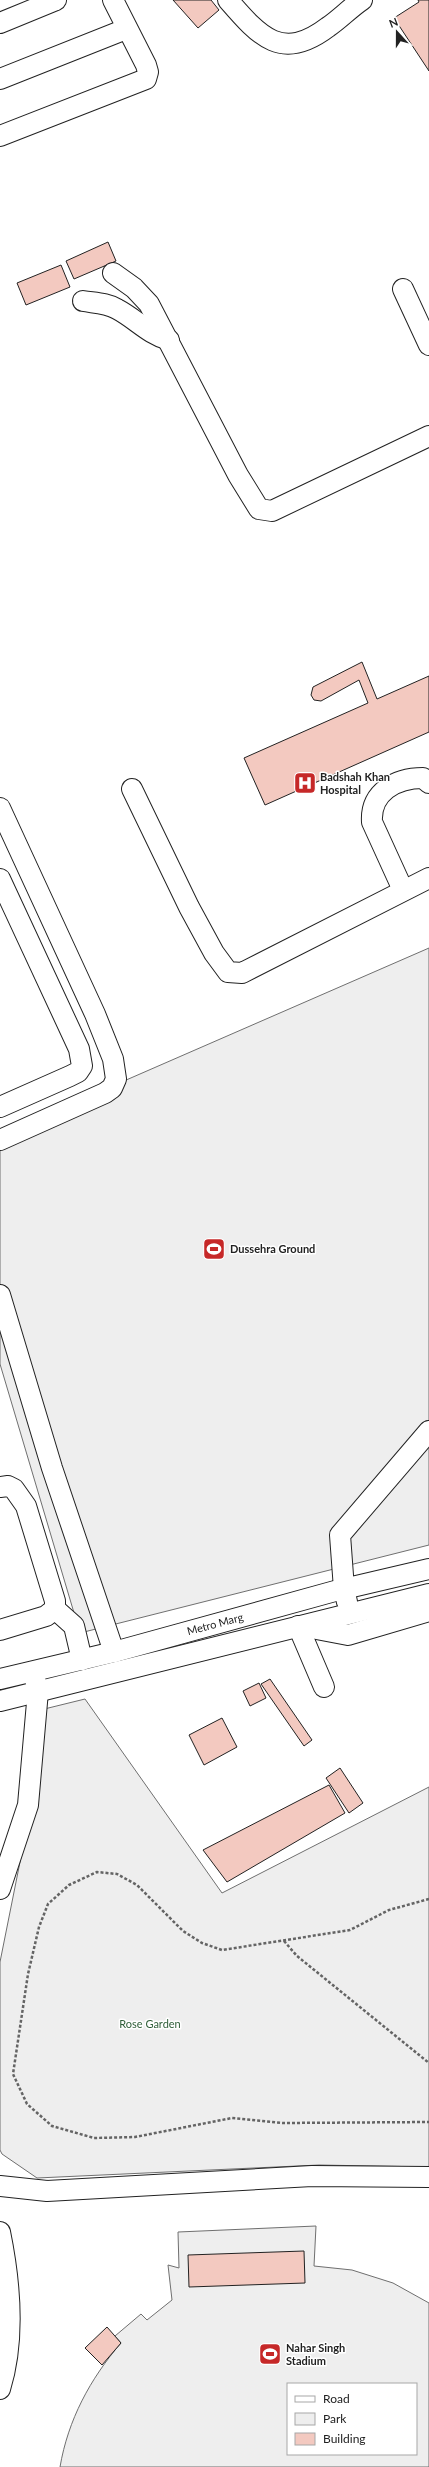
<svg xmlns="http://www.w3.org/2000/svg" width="429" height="2467" viewBox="0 0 429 2467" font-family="Lato,sans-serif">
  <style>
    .green { fill: #eee; stroke: #6f6f6f; fill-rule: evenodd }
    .building { fill: #f3c9c0; stroke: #222 }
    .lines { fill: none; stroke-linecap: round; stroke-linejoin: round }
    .minor-casing { stroke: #222; stroke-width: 22 }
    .path { stroke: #646464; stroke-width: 2.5; stroke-dasharray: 3 2; stroke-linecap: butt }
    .minor { stroke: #fff; stroke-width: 20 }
    .labels { text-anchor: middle; stroke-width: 3; stroke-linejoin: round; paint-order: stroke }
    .poi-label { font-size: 11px; font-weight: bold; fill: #222; stroke: #fff; text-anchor: start }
    .street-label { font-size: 11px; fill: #222; stroke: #fff }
    .park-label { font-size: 11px; fill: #2f5e38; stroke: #fff }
  </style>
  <rect width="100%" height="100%" fill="#fff"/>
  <g class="green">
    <path d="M 429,948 L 429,1545 L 80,1633 L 0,1364 L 0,1135 Z"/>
    <path d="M 85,1699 L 222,1893 L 429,1787 L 429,2167 L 319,2165 L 37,2178 L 2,2154 L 0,2150 L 0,1962 L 30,1812 L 28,1713 Z"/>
    <path d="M 316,2226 L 314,2266 L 352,2270 L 393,2283 L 429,2303 L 429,2467 L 60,2467 C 68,2420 90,2379 121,2343 L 115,2336 L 141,2314 L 147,2320 L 172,2300 L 168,2265 L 179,2268 L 178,2232 ZM 288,2384 L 416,2384 L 416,2454 L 288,2454 Z"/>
  </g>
  <g class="building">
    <path d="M 173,0 L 211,0 L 219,10 L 198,28 Z"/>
    <path d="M 418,0 L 429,0 L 429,71 L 394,18 L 419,2 Z"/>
    <path d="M 108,242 L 116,261 L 74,279 L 66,261 Z"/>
    <path d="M 61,265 L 70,287 L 26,305 L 17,283 Z"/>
    <path d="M 362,662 L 377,699 L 429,676 L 429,732 L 265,805 L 244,758 L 368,703 L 359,680 L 321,701 L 314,700 L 311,695 L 313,687 Z"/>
    <path d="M 270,1679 L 312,1740 L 304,1746 L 261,1684 Z"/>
    <path d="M 259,1683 L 266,1698 L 250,1706 L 243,1691 Z"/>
    <path d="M 222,1718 L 237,1747 L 204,1765 L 189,1735 Z"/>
    <path d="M 340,1768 L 363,1803 L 349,1813 L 326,1778 Z"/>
    <path d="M 329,1785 L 345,1813 L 227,1882 L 203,1850 Z"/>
    <path d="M 304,2251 L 305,2283 L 189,2287 L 188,2255 Z"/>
    <path d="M 107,2327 L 121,2343 L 102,2365 L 85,2348 Z"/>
  </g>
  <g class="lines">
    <g class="minor-casing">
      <g id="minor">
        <path d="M 228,0 C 260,37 282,62 328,27 C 340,19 350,8 362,0"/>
        <path d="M 0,23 L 56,0"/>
        <path d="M 0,79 L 126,29"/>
        <path d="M 0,136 L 146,79 L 148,72 L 146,65 L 113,0"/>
        <path d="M 113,273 L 134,288 L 149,304 L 238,475 L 259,509 L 272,511 L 429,436"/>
        <path d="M 403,289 L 429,345"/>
        <path d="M 83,301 C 95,303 107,303 117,309 C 136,319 148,334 169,340"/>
        <path d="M 132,789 L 189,907 L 214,953 L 228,972 L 242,973 L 429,878"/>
        <path d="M 0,808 L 95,1014 L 113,1059 L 116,1079 L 112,1088 L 105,1093 L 0,1140"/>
        <path d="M 0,879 L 79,1049 L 82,1066 L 78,1072 L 70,1076 L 0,1107"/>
        <path d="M 403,890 L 372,822 C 370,792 396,778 423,778 L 429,783"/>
        <path d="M 0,1295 L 52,1468 L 114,1652"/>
        <path d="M 0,1487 L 8,1486 L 14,1489 L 26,1506 L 55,1601 L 55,1609 L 46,1616 L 0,1630"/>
        <path d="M 347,1602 L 344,1589 L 340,1535 L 429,1431"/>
        <path d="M 55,1609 L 74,1626 L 82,1660"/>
        <path d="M 298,1626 L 324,1687"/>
        <path d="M 306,1627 L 348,1635 L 429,1611"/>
        <path d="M 0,1679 L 114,1652 L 335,1591 L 429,1569"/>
        <path d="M 0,1701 L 429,1594"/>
        <path d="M 0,1889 L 28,1805 L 38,1691 L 35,1679"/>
        <path d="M 0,2186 L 47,2191 L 312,2176 L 429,2177"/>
        <path d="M 0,2232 C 10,2281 15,2341 0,2389"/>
      </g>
    </g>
    <g class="path">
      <path d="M 429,1899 L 389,1910 L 350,1930 L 222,1950 L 202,1943 L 183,1931 L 137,1885 L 117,1874 L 97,1872 L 69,1885 L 48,1904 L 39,1927 L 28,1974 L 13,2074 L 27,2104 L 52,2126 L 94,2138 L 135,2137 L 232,2118 L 283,2123 L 429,2122"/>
      <path d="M 284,1941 L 297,1956 L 429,2063"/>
    </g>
    <use href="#minor" class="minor"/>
  </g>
  <defs>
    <g id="hospital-square" transform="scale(1.15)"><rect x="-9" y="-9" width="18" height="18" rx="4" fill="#c62828" stroke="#fff"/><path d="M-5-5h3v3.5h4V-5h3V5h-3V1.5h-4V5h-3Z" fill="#fff"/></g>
    <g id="stadium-square" transform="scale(1.15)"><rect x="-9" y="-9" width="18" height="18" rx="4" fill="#c62828" stroke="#fff"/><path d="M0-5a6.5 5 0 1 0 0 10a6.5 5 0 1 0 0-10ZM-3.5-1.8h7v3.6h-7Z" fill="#fff"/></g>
  </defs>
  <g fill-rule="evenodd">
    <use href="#hospital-square" x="305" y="783"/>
    <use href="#stadium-square" x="214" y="1249"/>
    <use href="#stadium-square" x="270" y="2354"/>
  </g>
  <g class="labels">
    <g class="poi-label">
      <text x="320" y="781">Badshah Khan<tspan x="320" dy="13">Hospital</tspan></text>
      <text x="230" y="1253">Dussehra Ground</text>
      <text x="286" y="2352">Nahar Singh<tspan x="286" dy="13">Stadium</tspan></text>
    </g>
    <g class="street-label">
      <text transform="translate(215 1624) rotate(-15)" y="4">Metro Marg</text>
    </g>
    <g class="park-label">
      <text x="150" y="2028">Rose Garden</text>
    </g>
  </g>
  <rect x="287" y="2383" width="130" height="72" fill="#ffffff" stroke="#a7a7a7"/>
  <rect x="295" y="2396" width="20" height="6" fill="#ffffff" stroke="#a7a7a7"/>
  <text x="323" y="2403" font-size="12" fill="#222222">Road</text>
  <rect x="295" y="2413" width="20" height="12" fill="#eeeeee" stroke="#a7a7a7"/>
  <text x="323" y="2423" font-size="12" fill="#222222">Park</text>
  <rect x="295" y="2433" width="20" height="12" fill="#f3c9c0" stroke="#a7a7a7"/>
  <text x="323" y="2443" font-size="12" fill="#222222">Building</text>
  <g transform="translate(397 32) rotate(339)" stroke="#ffffff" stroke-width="3" paint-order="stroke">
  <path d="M0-3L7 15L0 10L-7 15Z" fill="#222222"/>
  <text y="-6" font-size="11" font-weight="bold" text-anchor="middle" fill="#222222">N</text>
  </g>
</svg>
